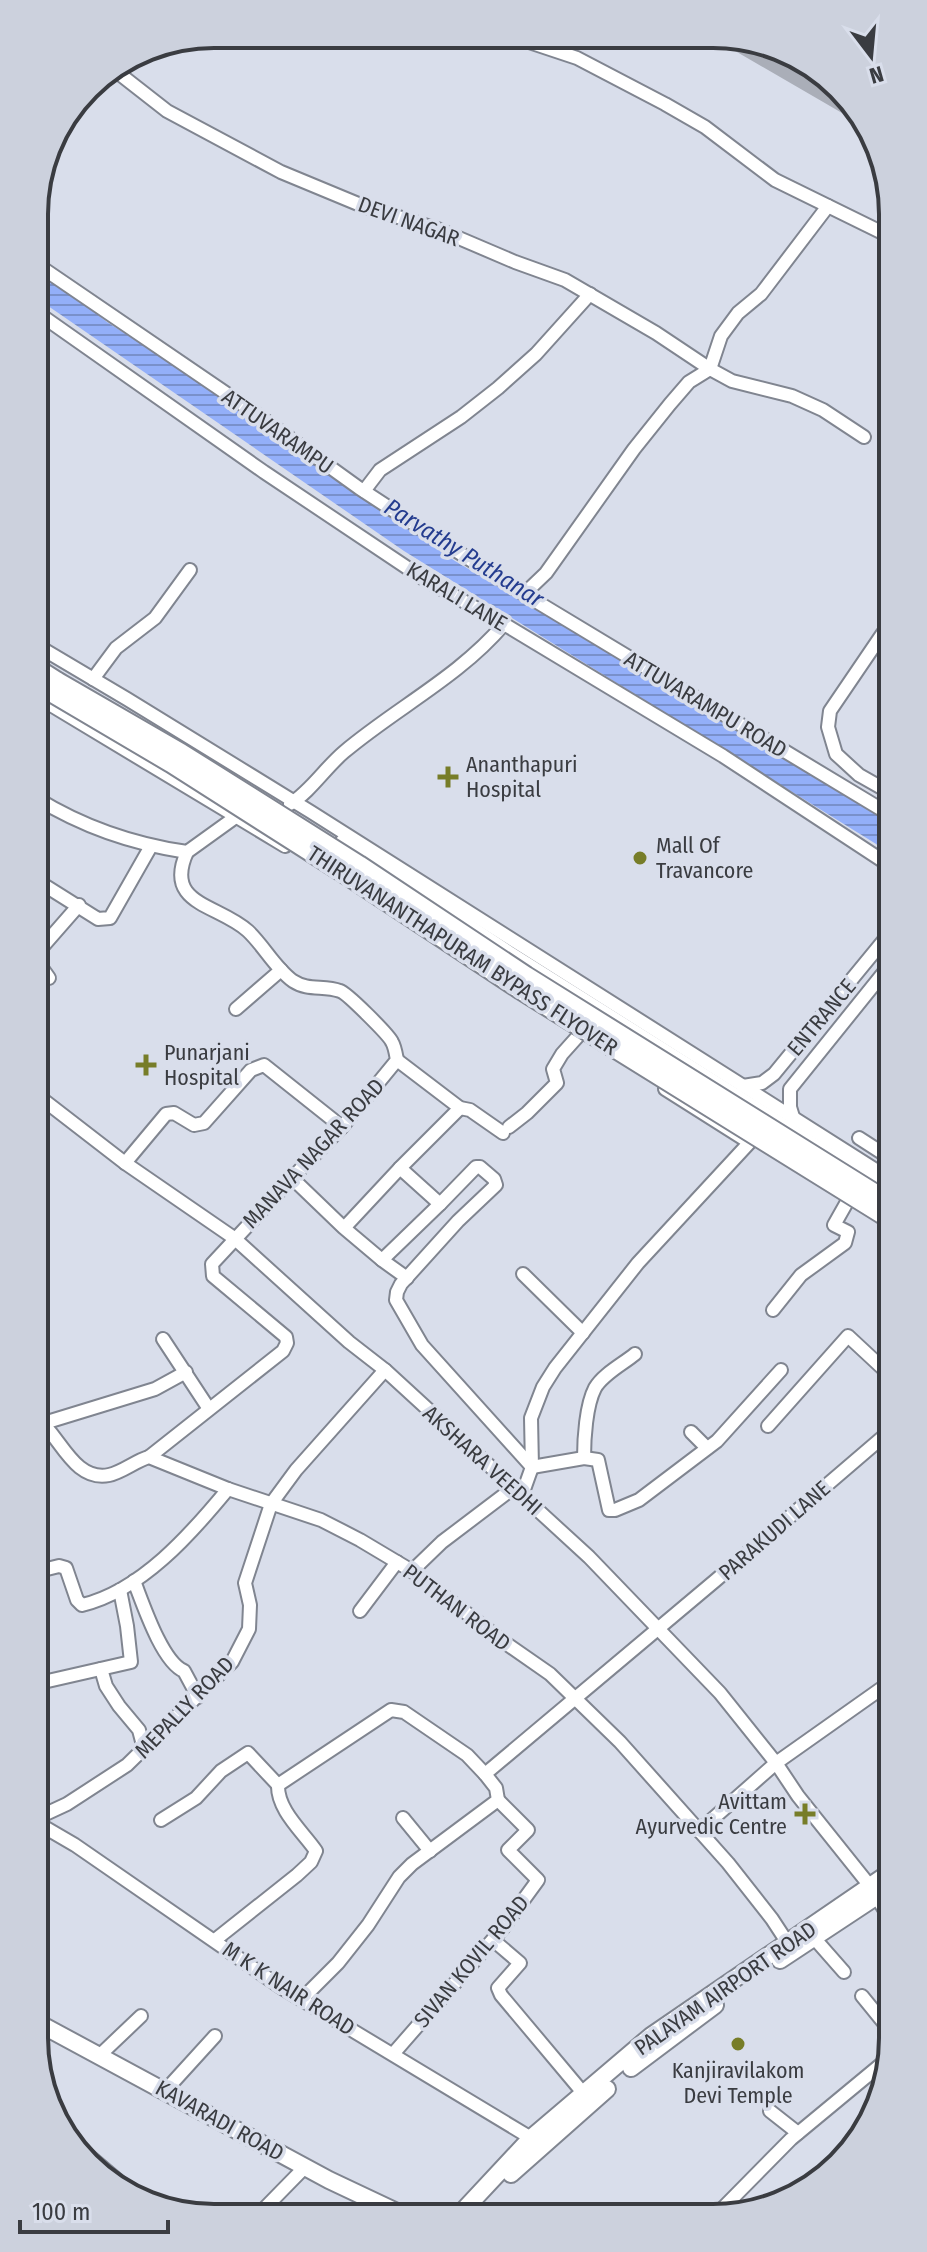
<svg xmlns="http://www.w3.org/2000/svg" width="927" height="2252" viewBox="0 0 927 2252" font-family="'Fira Sans Condensed',sans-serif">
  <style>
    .water { fill: url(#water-rules) }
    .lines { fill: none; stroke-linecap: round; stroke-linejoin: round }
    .taxiway { stroke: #aaaeb8; stroke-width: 26 }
    .minor-casing { stroke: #808590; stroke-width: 16 }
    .major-casing { stroke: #808590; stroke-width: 20 }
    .highway-casing { stroke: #808590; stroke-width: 22 }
    .minor { stroke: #fff; stroke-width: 12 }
    .major { stroke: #fff; stroke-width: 16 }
    .highway { stroke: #fff; stroke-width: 18 }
    .highway-bridge-casing { stroke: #808590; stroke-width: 22; stroke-linecap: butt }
    .highway-bridge { stroke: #fff; stroke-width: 18 }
    .poi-dot { fill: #777d28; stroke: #d9deeb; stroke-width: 3 }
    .labels { text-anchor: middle; stroke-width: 7; stroke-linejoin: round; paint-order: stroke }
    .street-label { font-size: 22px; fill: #3a3c41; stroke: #d9deeb }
    .poi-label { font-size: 22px; fill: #3a3c41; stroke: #d9deeb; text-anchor: start }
    .water-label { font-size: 24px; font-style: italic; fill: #243c8f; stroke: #d9deeb }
    .rim { fill: none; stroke: #3a3c41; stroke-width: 4 }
  </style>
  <defs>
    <pattern id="water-rules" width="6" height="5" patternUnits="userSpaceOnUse" patternTransform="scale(2)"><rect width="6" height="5" fill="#93aff9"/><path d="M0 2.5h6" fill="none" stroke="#7990cb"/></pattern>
  </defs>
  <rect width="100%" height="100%" fill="#d9deeb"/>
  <path class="water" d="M 35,267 L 107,322 L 219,394 L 455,561 L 889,816 L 889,852 L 404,551 L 35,297 Z"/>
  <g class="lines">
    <path class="taxiway" d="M 737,37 L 849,102"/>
    <g class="minor-casing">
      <g id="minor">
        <path d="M 511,36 L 577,58 L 665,104 L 705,127 L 775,180 L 887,235"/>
        <path d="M 112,68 L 167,111 L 281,172 L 363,206 L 440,230 L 515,262 L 565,280 L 656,333 L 710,369 L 732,381 L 792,396 L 823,410 L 864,437"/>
        <path d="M 35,263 L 255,413 L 359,488 L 408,520 L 524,594 L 889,814"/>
        <path d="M 35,311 L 264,472 L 424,579 L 504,624 L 723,756 L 889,865"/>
        <path d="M 364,491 L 380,470 L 461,417 L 498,388 L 536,354 L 590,294"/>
        <path d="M 524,594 L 546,573 L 634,449 L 670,404 L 689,382 L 710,369 L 721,336 L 738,313 L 761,294 L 828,206"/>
        <path d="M 883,633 L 830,711 L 828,727 L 836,754 L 859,775 L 889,792"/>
        <path d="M 36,645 L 127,699 L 311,812 L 890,1179"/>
        <path d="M 93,679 L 116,648 L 155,618 L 190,570"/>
        <path d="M 36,696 L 285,846"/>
        <path d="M 36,798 C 83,827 132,844 187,852 L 237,816 L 243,815"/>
        <path d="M 290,804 C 311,791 325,768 344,752 C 396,708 459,677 504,624"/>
        <path d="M 342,841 L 509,952 L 890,1192"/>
        <path d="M 36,880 L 98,919 L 110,918 L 151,846"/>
        <path d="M 37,953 L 79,905"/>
        <path d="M 37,961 L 49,978"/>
        <path d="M 236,1009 L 281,970"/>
        <path d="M 397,1060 L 460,1108 L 470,1110 L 503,1133"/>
        <path d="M 743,1086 L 762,1083 L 774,1074 L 889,934"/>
        <path d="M 665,1089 L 744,1139"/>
        <path d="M 37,1095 L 125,1163 L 234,1238 L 349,1342 L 385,1370 L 589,1557 L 720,1693 L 776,1763 L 798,1796 L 870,1886 L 892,1922"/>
        <path d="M 794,1120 L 790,1107 L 790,1089 L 889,966"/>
        <path d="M 509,1127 L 527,1113 L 557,1083 L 553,1069 L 562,1054 L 579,1035"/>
        <path d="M 859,1138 L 890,1158"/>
        <path d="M 125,1163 L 166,1114 L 174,1113 L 194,1125 L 204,1123 L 251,1070 L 264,1065 L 342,1127"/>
        <path d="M 400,1168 L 460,1108"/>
        <path d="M 292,1178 L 344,1228 L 400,1168 L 440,1204 L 382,1260 L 344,1228"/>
        <path d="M 37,1196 L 37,1197"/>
        <path d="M 440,1204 L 476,1167 L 480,1167 L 494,1179 L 496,1185 L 458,1221 L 401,1284 L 397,1292 L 396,1300 L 422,1345 L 532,1467 L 584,1458 L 598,1460 L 609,1510 L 615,1510 L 639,1500 L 717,1441 L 781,1370"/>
        <path d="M 382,1260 L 407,1278"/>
        <path d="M 523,1274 L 583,1333"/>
        <path d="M 773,1310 L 801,1275 L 845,1243 L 848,1232 L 834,1225 L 847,1202"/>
        <path d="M 163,1339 L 209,1409"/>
        <path d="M 38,1419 C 60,1436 74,1482 109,1475 C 123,1472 135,1461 149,1457 L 228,1489 L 321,1520 L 360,1540 L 412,1571 L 504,1642 L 550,1674 L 620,1742 L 728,1863 L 772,1919 L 791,1948"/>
        <path d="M 40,1426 L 44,1423 L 155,1389 L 186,1372"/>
        <path d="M 768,1426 L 848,1336 L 891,1376"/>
        <path d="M 691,1432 L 707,1448"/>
        <path d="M 149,1457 L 283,1351 L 287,1343 L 286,1337 L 213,1276 L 212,1264 L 292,1178 L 342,1127 L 397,1060 C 396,1055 395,1047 392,1042 C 389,1035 347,993 340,991 C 324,985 308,991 293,981 C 275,968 264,946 248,931 C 218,904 163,905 187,852"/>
        <path d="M 584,1458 C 584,1439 586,1405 595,1388 C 603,1374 623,1364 635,1354"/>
        <path d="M 522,1495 L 532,1467 L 531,1418 L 543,1387 L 555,1368 L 638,1263 L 750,1142"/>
        <path d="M 39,1571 L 59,1566 L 66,1568 L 77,1600 L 82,1605 C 141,1591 191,1534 228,1489"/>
        <path d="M 412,1571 L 442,1542 L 512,1489"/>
        <path d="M 134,1581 C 143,1604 162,1662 184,1671 L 198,1697"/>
        <path d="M 360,1611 L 397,1562"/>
        <path d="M 101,1669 L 106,1686 L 119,1706 L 139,1730 L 144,1749"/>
        <path d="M 39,1683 L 131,1662 L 127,1626 L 120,1590"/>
        <path d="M 39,1817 L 67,1804 L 127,1765 L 232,1662 L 249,1629 L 250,1605 L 245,1583 L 271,1504 L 296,1470 L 385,1370"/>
        <path d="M 403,1818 L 430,1851"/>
        <path d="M 161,1820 L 196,1798 L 221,1771 L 248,1753 L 278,1785"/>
        <path d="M 39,1824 L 75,1845 L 282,1988 L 536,2141"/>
        <path d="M 699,1831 L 776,1763 L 892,1681"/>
        <path d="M 815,1939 L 844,1972"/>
        <path d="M 215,1940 L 297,1875 L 311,1862 L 316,1851 C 303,1832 277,1810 278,1785 L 391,1710 L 404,1712 L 467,1755 L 485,1774"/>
        <path d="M 493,1940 L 520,1963 L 498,1988 L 501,1995 L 584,2094"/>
        <path d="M 862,1996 L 893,2034"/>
        <path d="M 302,1999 L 338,1963 L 368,1925 L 399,1877 L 412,1864 L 498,1800 L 496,1788 L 485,1774 L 716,1580 L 891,1430"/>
        <path d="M 393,2054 L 503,1928 L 538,1880 L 508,1850 L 528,1830 L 498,1800"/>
        <path d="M 99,2056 L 141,2016"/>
        <path d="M 165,2091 L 215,2036"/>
        <path d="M 770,2111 L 798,2133"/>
        <path d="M 84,2160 L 88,2155 L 121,2183"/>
        <path d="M 719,2212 L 791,2139 L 890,2057"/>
        <path d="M 259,2214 L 305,2167"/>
      </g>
    </g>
    <g class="major-casing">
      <g id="major">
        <path d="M 780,1960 L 892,1886"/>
        <path d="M 40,2024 L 329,2180 L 401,2214"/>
        <path d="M 631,2068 L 715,2005"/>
        <path d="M 511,2174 L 607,2089"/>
        <path d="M 461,2213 L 531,2138 L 651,2036 L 892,1871"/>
      </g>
    </g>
    <g class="highway-casing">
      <path id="highway" d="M 36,668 L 58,682"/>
    </g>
    <use href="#minor" class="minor"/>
    <use href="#major" class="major"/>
    <use href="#highway" class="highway"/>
    <g class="highway-bridge-casing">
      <g id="highway-bridge">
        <path d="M 58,682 L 181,753 L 359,865 L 526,976 L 890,1203"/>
        <path d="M 49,691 L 171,763 L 350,877 L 521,990 L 890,1219"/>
      </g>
    </g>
    <use href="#highway-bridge" class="highway-bridge"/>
  </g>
  <g class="poi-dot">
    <path d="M444 765h8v8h8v8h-8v8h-8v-8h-8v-8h8z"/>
    <circle cx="640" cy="858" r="8"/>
    <path d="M142 1053h8v8h8v8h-8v8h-8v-8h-8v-8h8z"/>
    <path d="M801 1802h8v8h8v8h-8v8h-8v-8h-8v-8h8z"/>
    <circle cx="738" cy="2044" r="8"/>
  </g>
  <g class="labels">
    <g class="street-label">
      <text transform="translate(409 221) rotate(20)" y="8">DEVI NAGAR</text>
      <text transform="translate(278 431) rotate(35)" y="8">ATTUVARAMPU</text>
      <text transform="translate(457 596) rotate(31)" y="8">KARALI LANE</text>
      <text transform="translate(706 704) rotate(31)" y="8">ATTUVARAMPU ROAD</text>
      <text transform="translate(463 950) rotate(33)" y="8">THIRUVANANTHAPURAM BYPASS FLYOVER</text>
      <text transform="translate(821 1017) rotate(-50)" y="8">ENTRANCE</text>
      <text transform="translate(313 1153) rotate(-47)" y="8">MANAVA NAGAR ROAD</text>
      <text transform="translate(483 1460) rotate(42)" y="8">AKSHARA VEEDHI</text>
      <text transform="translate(774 1530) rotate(-41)" y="8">PARAKUDI LANE</text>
      <text transform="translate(457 1607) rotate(37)" y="8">PUTHAN ROAD</text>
      <text transform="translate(184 1707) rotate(-46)" y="8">MEPALLY ROAD</text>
      <text transform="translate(471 1961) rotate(-50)" y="8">SIVAN KOVIL ROAD</text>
      <text transform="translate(289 1988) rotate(33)" y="8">M K K NAIR ROAD</text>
      <text transform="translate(725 1988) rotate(-35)" y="8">PALAYAM AIRPORT ROAD</text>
      <text transform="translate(220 2120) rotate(29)" y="8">KAVARADI ROAD</text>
    </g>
    <g class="poi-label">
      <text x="466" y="772">Ananthapuri<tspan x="466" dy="25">Hospital</tspan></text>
      <text x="656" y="853">Mall Of<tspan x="656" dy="25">Travancore</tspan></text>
      <text x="164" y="1060">Punarjani<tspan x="164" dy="25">Hospital</tspan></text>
      <text x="787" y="1809" text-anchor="end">Avittam<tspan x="787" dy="25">Ayurvedic Centre</tspan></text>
      <text x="738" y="2078" text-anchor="middle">Kanjiravilakom<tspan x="738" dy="25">Devi Temple</tspan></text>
    </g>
    <g class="water-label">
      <text transform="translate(464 553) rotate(32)" y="8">Parvathy Puthanar</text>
    </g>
  </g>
  <path d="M0 0H927V2252H0ZM214 48H713A166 166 0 0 1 879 214V2038A166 166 0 0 1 713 2204H214A166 166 0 0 1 48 2038V214A166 166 0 0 1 214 48Z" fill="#ccd1dd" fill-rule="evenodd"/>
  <path class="rim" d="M214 48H713A166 166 0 0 1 879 214V2038A166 166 0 0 1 713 2204H214A166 166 0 0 1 48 2038V214A166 166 0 0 1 214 48Z"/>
  <g transform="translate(871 56) rotate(164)" stroke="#d9deeb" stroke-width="6" paint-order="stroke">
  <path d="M0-6L14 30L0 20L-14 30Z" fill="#3a3c41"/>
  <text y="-12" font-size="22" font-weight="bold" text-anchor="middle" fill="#3a3c41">N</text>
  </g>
  <path d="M20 2220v12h148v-12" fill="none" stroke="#3a3c41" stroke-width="4"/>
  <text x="32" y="2220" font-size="24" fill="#3a3c41" stroke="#d9deeb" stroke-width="6" paint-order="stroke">100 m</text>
</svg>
